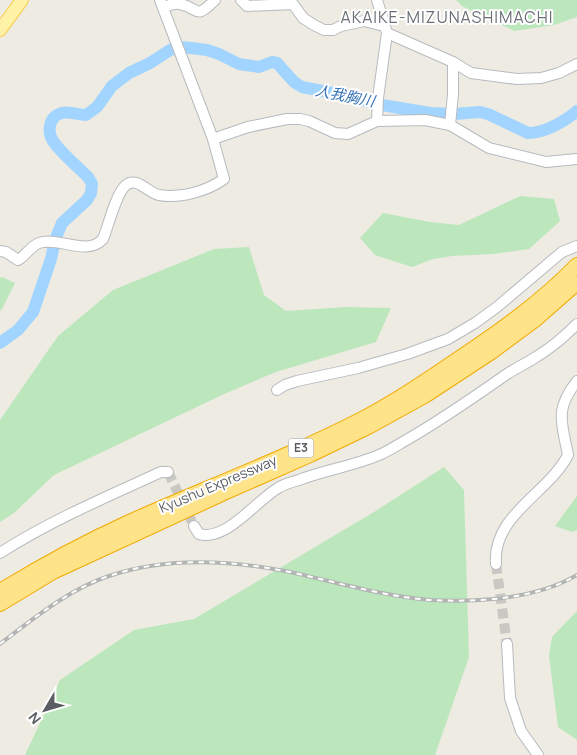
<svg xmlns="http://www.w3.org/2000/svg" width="577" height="755" viewBox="0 0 577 755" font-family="Manrope,'Noto Sans JP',sans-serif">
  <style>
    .green { fill: #bce7bd }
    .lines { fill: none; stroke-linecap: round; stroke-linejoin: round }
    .river { stroke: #a1d4ff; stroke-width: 12 }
    .minor-tunnel { stroke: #c9c8c2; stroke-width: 10; stroke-dasharray: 10 5; stroke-linecap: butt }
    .minor-casing { stroke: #b7babf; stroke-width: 12 }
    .major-casing { stroke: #f9cc50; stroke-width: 14 }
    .highway-casing { stroke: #f0a900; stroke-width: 16 }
    .minor { stroke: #fff; stroke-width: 10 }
    .major { stroke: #fff2a6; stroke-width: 12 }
    .highway { stroke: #ffe388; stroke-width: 14 }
    .rail-casing { stroke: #b3b4b4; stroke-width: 4 }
    .rail { stroke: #fff; stroke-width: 2; stroke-dasharray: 5.5; stroke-linecap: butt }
    .labels { text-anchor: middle; stroke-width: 4; stroke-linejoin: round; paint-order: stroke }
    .shield { fill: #fff; stroke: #8c8e92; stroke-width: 1 }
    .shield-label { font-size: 12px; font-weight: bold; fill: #5a5e63 }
    .street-label { font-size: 14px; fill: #5a5e63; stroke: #fff }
    .water-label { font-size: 15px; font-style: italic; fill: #3974b7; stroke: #fff }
    .quarter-label { font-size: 16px; letter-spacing: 1px; fill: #6b7076; stroke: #fff }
  </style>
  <rect width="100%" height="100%" fill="#eeebe2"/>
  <g class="green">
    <path d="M 456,0 L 577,0 L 577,17 L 554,25 L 514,31 L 462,6 Z"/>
    <path d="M 520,196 L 554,199 L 560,221 L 529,249 L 493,254 L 452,256 L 433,259 L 412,267 L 375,255 L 360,238 L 383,213 L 430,222 L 459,225 Z"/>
    <path d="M 249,247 L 264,295 L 286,311 L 345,307 L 391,308 L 376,342 L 276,372 L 222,395 L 54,475 L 14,513 L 0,522 L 0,420 L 58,336 L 113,290 L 214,249 Z"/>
    <path d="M 2,277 L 15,283 L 2,309 L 0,311 L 0,278 Z"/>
    <path d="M 444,467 L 464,490 L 469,657 L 435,755 L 25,755 L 60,680 L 134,630 L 194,619 L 374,512 Z"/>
    <path d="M 577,496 L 577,530 L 572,532 L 555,526 Z"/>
    <path d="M 577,611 L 577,740 L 558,727 L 549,656 L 552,637 Z"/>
  </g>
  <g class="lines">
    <path class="river" d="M 0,343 L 18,330 L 33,312 L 51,259 L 55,240 L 62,223 L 87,200 L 91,193 L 92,184 L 88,177 C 78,167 60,152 53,141 C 47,132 49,118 59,114 C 67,110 77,115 86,115 L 97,107 L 112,86 L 129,73 L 150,63 L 170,50 L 179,47 L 191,48 L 207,50 L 219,54 L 239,64 L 259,67 L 272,62 L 277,63 L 294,82 L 302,87 L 353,97 L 376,104 L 430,113 L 455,114 L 480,112 L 488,114 L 528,133 C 544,133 564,122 577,111"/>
    <g class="minor-tunnel">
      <path d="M 168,472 L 194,526"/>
      <path d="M 496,564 L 507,644"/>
    </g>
    <g class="minor-casing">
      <g id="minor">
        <path d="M 160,0 L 213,139 L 248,127 L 287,119 L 300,119 L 309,121 L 335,133 L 348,134 L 377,121 L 425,120 L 450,125 L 489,148 L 546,162 L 577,159"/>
        <path d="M 241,0 L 247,6 L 293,4 L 303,18 L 314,25 L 324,30 L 333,30 L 341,26 L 364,21 L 384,26"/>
        <path d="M 377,0 L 387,33 L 378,98 L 377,121"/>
        <path d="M 164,7 C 169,5 175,3 180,4 C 200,8 194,21 215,0"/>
        <path d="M 387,33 L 453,62 L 453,94 L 450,125"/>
        <path d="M 453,62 L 471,73 L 517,79 L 541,78 L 559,73 L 577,64"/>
        <path d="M 0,251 L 6,252 L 18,260 C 25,256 31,246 39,243 C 58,236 87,257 103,239 C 108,227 116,194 125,186 C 136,175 148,193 159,195 C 180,199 207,191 224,179 L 213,139"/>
        <path d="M 277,390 L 285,385 L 297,381 L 358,368 L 407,354 L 448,339 L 475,323 L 497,307 L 562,252 L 577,246"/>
        <path d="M 194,526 L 199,534 C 226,542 257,500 278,488 C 284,484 292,482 299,480 C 325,470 353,466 379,455 C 389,451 399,444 408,439 C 443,419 474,397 507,374 C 516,368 527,363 536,357 C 551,348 565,336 577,324"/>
        <path d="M 0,553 C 47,523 99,500 150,477 L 161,472 L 168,472"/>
        <path d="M 496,564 C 492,515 549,493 568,455 C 562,423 554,410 577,381"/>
        <path d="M 507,644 L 510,698 L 521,731 L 538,755"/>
      </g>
    </g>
    <g class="major-casing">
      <path id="major" d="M 0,30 L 22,0"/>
    </g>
    <g class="highway-casing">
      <g id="highway">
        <path d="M 0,591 C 41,566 83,543 127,523 C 205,488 286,458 362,419 C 393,403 423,383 452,363 C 496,334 540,303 577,265"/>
        <path d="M 0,604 L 53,572 L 226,492 L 310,455 L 368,427 L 426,395 L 490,353 L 536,319 L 577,283"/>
      </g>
    </g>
    <use href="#minor" class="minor"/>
    <use href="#major" class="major"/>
    <use href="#highway" class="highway"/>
    <g class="rail-casing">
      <path id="rail" d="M 0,644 C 33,619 69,589 109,576 C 165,557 228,560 285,571 C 333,581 381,596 430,600 C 451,601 472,601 494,599 C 523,596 552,590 577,575"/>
    </g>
    <use href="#rail" class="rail"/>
  </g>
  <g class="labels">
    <rect class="shield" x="288.5" y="438.5" width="25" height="19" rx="4"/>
    <g class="shield-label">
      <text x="301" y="452">E3</text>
    </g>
    <g class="street-label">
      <text transform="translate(218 484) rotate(-23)" y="5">Kyushu Expressway</text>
    </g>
    <g class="water-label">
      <text transform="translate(345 96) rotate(11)" y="5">人我胸川</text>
    </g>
    <g class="quarter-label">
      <text x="447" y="23">AKAIKE-MIZUNASHIMACHI</text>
    </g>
  </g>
  <g transform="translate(45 710) rotate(232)" stroke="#ffffff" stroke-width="4" paint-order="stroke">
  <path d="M0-4L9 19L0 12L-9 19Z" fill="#5a5e63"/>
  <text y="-8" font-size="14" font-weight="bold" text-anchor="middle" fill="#5a5e63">N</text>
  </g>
</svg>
